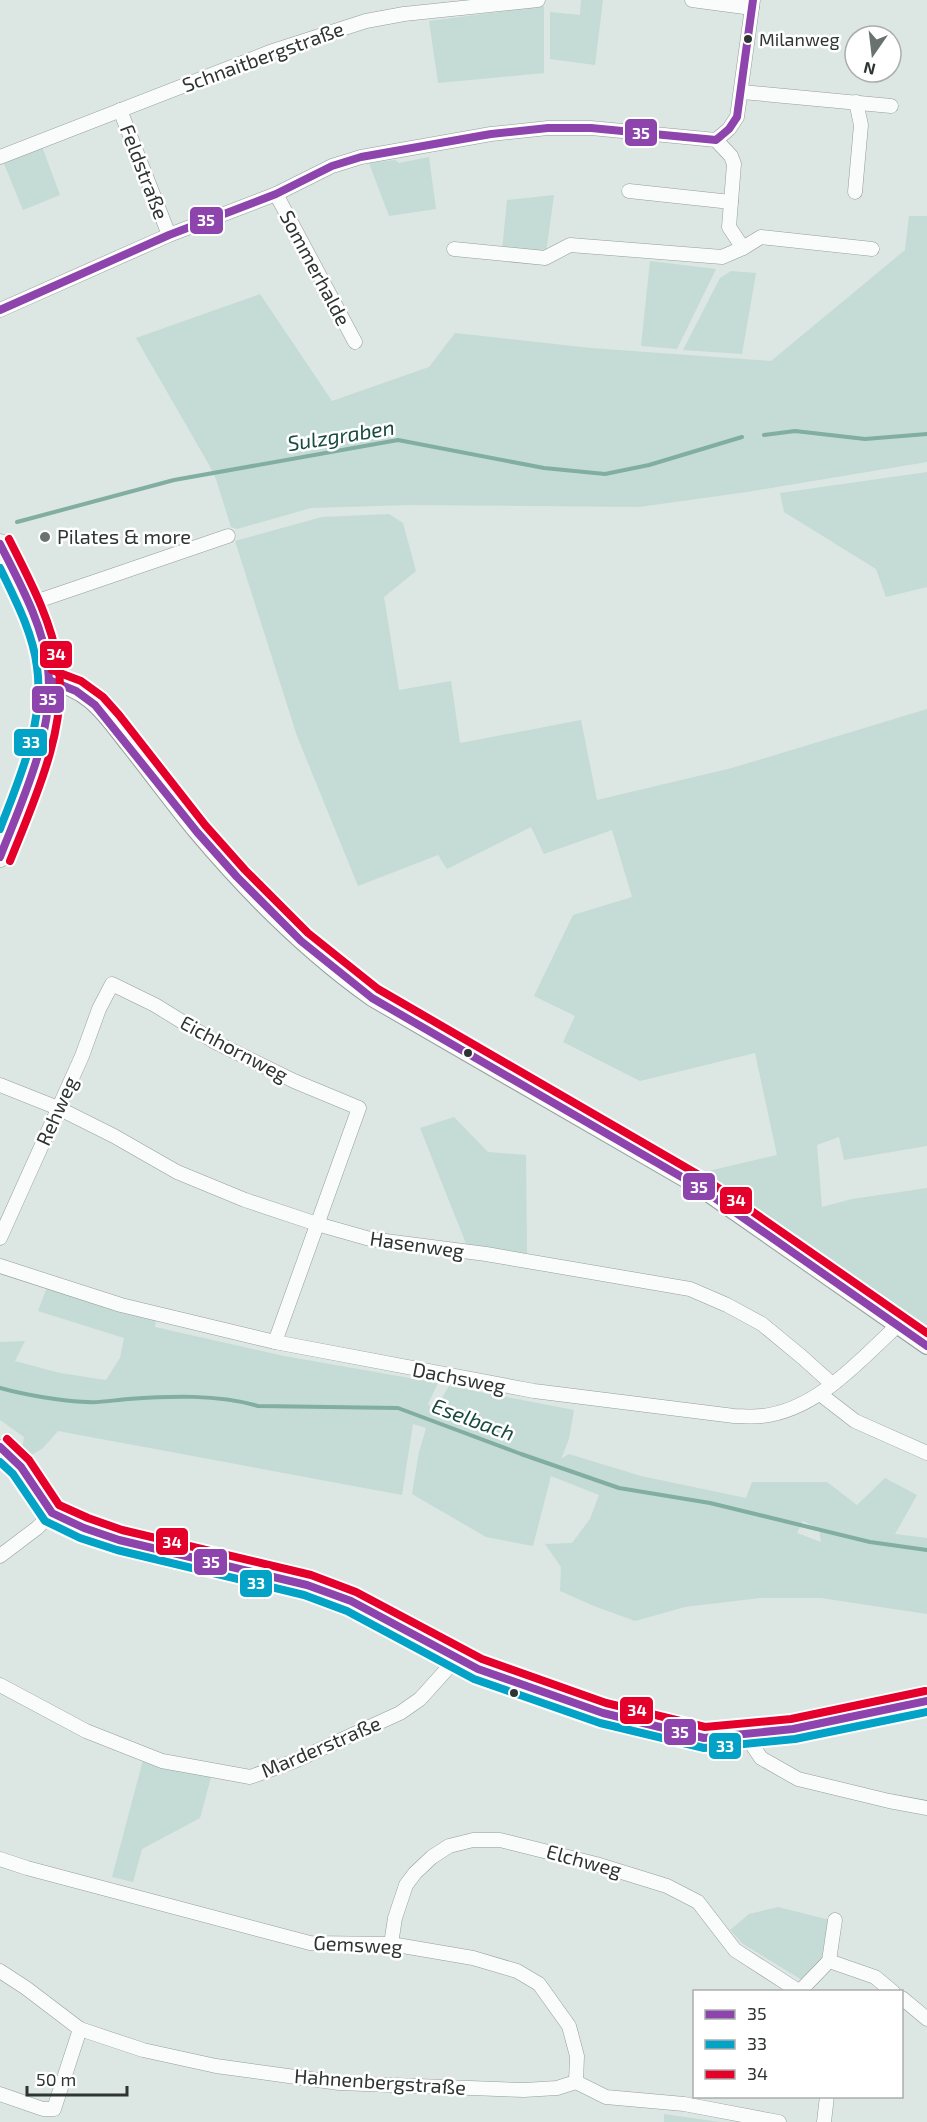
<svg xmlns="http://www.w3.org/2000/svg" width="927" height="2122" viewBox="0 0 927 2122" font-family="'Exo 2',sans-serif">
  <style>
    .green { fill: #c4dcd5; fill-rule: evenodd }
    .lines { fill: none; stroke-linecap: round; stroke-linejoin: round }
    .stream { stroke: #82ada1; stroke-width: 4 }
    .minor-casing { stroke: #969e9c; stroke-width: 15 }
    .tertiary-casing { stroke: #969e9c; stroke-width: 18 }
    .secondary-casing { stroke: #969e9c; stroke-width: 21 }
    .minor { stroke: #fafbfb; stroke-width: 14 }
    .tertiary { stroke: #fafbfb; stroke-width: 16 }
    .secondary { stroke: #eef4f2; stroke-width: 20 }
    .bus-1-casing { stroke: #fff; stroke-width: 12 }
    .bus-2-casing { stroke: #fff; stroke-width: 12 }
    .bus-3-casing { stroke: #fff; stroke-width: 12 }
    .bus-1 { stroke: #8e44ad; stroke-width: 8 }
    .bus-2 { stroke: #02a3c6; stroke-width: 8 }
    .bus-3 { stroke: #e4002b; stroke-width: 8 }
    .bus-dot { fill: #2d3432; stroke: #fff; stroke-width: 2 }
    .poi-dot { fill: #6a7270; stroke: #fff; stroke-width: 2 }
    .labels { text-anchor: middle; stroke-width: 5; stroke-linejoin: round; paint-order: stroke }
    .bus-label { font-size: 18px; fill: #2d3432; stroke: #fff; text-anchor: start }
    .street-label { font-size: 20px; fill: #2d3432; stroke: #fff }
    .poi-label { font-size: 20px; fill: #2d3432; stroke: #fff; text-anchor: start }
    .water-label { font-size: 21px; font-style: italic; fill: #184a3e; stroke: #fff }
    .line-badge { stroke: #fff; stroke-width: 2 }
    .badge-label { font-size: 16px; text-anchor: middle; font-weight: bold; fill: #fff }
  </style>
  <rect width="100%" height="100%" fill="#dce6e3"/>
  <g class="green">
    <path d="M 581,0 L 603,0 L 595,65 L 550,59 L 550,12 L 580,15 Z"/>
    <path d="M 544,6 L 544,73 L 438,83 L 429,21 Z"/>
    <path d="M 41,144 L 60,195 L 23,210 L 2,159 Z"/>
    <path d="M 429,157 L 436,209 L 389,216 L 369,163 L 395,160 L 399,163 Z"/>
    <path d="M 554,195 L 546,253 L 502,250 L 507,200 Z"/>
    <path d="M 909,216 L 927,216 L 927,462 L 747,492 L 639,507 L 411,505 L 311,508 L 237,529 L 231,527 L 216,479 L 208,463 L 136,338 L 260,294 L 332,401 L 429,367 L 455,333 L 591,348 L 771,361 L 905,250 Z"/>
    <path d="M 650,261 L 716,269 L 677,349 L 641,346 Z"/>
    <path d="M 731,271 L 756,273 L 742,354 L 683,350 L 720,278 Z"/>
    <path d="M 927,472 L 927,587 L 886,597 L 876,569 L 784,512 L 780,493 Z"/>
    <path d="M 389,514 L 403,523 L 416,571 L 384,597 L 399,690 L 451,681 L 460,743 L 581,720 L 597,800 L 732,768 L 927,709 L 927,1146 L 844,1160 L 839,1137 L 817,1145 L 822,1207 L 852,1199 L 927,1188 L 927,1329 L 704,1172 L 777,1155 L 755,1053 L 640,1081 L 563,1042 L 575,1016 L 534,996 L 573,915 L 632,897 L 612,830 L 544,854 L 531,827 L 447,869 L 438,855 L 358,886 L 297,736 L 235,541 L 322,517 Z"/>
    <path d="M 454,1117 L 488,1152 L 526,1155 L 527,1255 L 467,1246 L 420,1128 Z"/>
    <path d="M 47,1287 L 156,1320 L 155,1327 L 284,1356 L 438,1383 L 428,1404 L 434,1411 L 449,1386 L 574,1410 L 569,1439 L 561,1459 L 569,1454 L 641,1476 L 746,1498 L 752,1482 L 827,1482 L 857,1505 L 885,1478 L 917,1495 L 895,1534 L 927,1538 L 927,1614 L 821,1598 L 760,1598 L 685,1607 L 635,1621 L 594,1606 L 560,1591 L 561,1567 L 545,1544 L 572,1543 L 590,1519 L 599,1495 L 551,1476 L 533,1546 L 486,1537 L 412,1494 L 419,1452 L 426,1428 L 413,1424 L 402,1495 L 58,1431 L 43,1448 L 25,1459 L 21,1456 L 24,1437 L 0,1420 L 0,1342 L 25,1341 L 15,1361 L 60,1373 L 106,1380 L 120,1358 L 124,1338 L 38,1311 ZM 803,1521 L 819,1529 L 821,1542 L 797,1533 Z"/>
    <path d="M 143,1760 L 211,1777 L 200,1818 L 142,1849 L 133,1882 L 112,1877 Z"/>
    <path d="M 778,1907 L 830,1920 L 822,1959 L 802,1980 L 743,1944 L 730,1930 L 749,1914 Z"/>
    <path d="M 664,2114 L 720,2122 L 664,2122 Z"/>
  </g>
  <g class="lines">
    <g class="stream">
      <path d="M 764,435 L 795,431 L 865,439 L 927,434"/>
      <path d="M 17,522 L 174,480 L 398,440 L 544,468 L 605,474 L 649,465 L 742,437"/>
      <path d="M 0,1388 C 25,1395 61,1401 87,1402 C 100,1403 115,1400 128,1399 C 169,1396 218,1394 258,1406 L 398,1408 L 521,1454 L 619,1488 L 710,1503 L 870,1542 L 927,1550"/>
    </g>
    <g class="minor-casing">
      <g id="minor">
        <path d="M 692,0 L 752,8"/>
        <path d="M 742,92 L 891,106"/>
        <path d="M 120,110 L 169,235"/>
        <path d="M 716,140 L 729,129 L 737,117 L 753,0"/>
        <path d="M 716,140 L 731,156 L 734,164 L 729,227 L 743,248"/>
        <path d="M 0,157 L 270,52 L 366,21 L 404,14 L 538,0"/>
        <path d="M 629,191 L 731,202"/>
        <path d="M 855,192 L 861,125 L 856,102"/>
        <path d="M 276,194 L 355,342"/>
        <path d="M 454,249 L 545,258 L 570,245 L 722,257 L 743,248 L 761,237 L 872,249"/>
        <path d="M 0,310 L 169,235 L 276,194 L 332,166 L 361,157 L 491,134 L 548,128 L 591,128 L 716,140"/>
        <path d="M 29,604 L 228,536"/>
        <path d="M 0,1085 L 58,1108 L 114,1136 L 177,1172 L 245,1200 L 317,1224 L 370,1239 L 486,1254 L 690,1289 L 727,1305 L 762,1324 L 802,1357 L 832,1384"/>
        <path d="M 0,1238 L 82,1056 L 99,1009 L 112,984 L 155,1005 L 215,1042 L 294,1081 L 359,1108 L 275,1342"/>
        <path d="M 0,1266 L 121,1305 L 275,1342 L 534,1391 L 734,1416 C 743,1416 752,1417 762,1416 C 817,1410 859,1361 898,1325"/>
        <path d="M 820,1394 L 855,1421 L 927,1453"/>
        <path d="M 0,1447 L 21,1467 L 52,1513 L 84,1528 L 119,1540 L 307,1585 L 351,1601 L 380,1616 L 478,1669 L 603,1713 L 704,1738 L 793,1729 L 927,1701"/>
        <path d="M 0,1556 L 37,1528 L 52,1513"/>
        <path d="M 0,1685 L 86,1731 L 162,1761 L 250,1777 L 295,1761 L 400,1713 L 420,1699 L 457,1658"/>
        <path d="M 745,1734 L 761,1758 L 798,1779 L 889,1801 L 927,1808"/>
        <path d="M 0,1859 L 27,1868 L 310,1943 L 391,1944 L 473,1958 L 517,1971 L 539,1984 L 569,2026 L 577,2056 L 576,2082"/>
        <path d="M 391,1944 L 395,1918 L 406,1885 L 415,1873 L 432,1857 L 449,1846 L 473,1840 L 500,1840 L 596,1864 L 667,1886 L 698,1902 L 735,1950 L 800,1992"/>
        <path d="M 829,1961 L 875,1977 L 893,1992"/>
        <path d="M 0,1971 L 26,1988 L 80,2029 L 143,2050 L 216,2066 L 339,2083 L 524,2090 L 557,2088 L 576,2082 L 606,2097 L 684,2104 L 779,2122"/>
        <path d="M 800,1991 L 829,1961 L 835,1920"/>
        <path d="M 902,1998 L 927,2019"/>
        <path d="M 0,2094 L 43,2109 L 54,2109 L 80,2029"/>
        <path d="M 824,2122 L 827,2096"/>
      </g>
    </g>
    <g class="tertiary-casing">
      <path id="tertiary" d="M 49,680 C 64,685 78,690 90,700 C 105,712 117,730 129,745 C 152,774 173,803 197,832 C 249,894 306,951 372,998 L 699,1187 L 927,1346"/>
    </g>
    <g class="secondary-casing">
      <path id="secondary" d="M 0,544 C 18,581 50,641 49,682 C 48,743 22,801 0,857"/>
    </g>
    <use href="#minor" class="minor"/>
    <use href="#tertiary" class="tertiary"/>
    <use href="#secondary" class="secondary"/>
    <g class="bus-1-casing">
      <g id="bus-1">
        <path d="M 0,310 L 169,235 L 276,194 L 332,166 L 361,157 L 491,134 L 548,128 L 591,128 L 716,140 L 729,129 L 737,117 L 753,0"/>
        <path d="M 0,544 C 19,582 43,624 48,668 C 55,732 23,798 0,857"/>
        <path d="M 49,680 L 76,691 L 95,705 L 197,832 L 237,877 L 301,941 L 372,998 L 699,1187 L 927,1346"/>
        <path d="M 0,1447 L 21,1467 L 52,1513 L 84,1528 L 119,1540 L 307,1585 L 351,1601 L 478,1669 L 603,1713 L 704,1738 L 793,1729 L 927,1701"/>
      </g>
    </g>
    <g class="bus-2-casing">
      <g id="bus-2">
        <path d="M 0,568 C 15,599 33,633 37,667 C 45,722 19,779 0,829"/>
        <path d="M 0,1462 L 13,1474 L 45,1521 L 80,1538 L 117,1550 L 304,1595 L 347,1611 L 474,1679 L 600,1723 L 704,1748 L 795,1739 L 927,1712"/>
      </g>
    </g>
    <g class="bus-3-casing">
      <g id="bus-3">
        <path d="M 9,539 C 29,579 51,619 58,663 C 69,727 33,803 10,861"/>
        <path d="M 52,670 L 81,681 L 103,697 L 119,715 L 205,825 L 245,870 L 308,933 L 378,989 L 704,1178 L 927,1333"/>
        <path d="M 7,1439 L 29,1460 L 59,1505 L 88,1518 L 122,1530 L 311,1575 L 356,1592 L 482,1659 L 606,1703 L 705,1727 L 791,1719 L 925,1691"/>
      </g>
    </g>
    <use href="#bus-1" class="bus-1"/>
    <use href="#bus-2" class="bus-2"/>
    <use href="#bus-3" class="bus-3"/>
  </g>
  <g class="bus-dot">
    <circle cx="748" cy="39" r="5"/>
    <circle cx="468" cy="1053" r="5"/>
    <circle cx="514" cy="1693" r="5"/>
  </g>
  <circle class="poi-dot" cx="45" cy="537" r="6"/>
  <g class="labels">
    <g class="bus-label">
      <text x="759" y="46">Milanweg</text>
    </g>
    <g class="street-label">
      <text transform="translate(263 57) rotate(-20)" y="7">Schnaitbergstraße</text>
      <text transform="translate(144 172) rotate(69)" y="7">Feldstraße</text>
      <text transform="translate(315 268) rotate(62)" y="7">Sommerhalde</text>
      <text transform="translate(234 1049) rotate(28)" y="7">Eichhornweg</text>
      <text transform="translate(57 1111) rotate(-66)" y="7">Rehweg</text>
      <text transform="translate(417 1245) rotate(8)" y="7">Hasenweg</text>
      <text transform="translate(459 1378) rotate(11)" y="7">Dachsweg</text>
      <text transform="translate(321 1747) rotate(-23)" y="7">Marderstraße</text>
      <text transform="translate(584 1861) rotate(15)" y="7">Elchweg</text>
      <text transform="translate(358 1945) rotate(3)" y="7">Gemsweg</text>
      <text transform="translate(380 2082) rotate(4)" y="7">Hahnenbergstraße</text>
    </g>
    <g class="poi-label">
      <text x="57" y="544">Pilates &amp; more</text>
    </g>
    <g class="water-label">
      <text transform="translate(341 436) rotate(-9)" y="7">Sulzgraben</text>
      <text transform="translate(473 1420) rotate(20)" y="7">Eselbach</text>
    </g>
  </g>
  <g class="line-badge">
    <rect x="624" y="118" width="34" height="29" rx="6" fill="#8e44ad"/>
    <rect x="189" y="206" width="35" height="29" rx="6" fill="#8e44ad"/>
    <rect x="39" y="640" width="34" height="29" rx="6" fill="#e4002b"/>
    <rect x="31" y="685" width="34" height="29" rx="6" fill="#8e44ad"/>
    <rect x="13" y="728" width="35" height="29" rx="6" fill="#02a3c6"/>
    <rect x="682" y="1172" width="34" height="29" rx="6" fill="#8e44ad"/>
    <rect x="719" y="1186" width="34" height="29" rx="6" fill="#e4002b"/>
    <rect x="155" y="1527" width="34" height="29" rx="6" fill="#e4002b"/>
    <rect x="193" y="1548" width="35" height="28" rx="6" fill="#8e44ad"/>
    <rect x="239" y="1569" width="34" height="29" rx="6" fill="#02a3c6"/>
    <rect x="619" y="1696" width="35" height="29" rx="6" fill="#e4002b"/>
    <rect x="663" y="1718" width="34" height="28" rx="6" fill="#8e44ad"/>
    <rect x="708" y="1732" width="34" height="28" rx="6" fill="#02a3c6"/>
  </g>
  <g class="badge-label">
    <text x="641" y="139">35</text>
    <text x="206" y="226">35</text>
    <text x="56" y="660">34</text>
    <text x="48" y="705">35</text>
    <text x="31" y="748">33</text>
    <text x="699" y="1193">35</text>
    <text x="736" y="1206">34</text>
    <text x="172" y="1548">34</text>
    <text x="211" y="1568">35</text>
    <text x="256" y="1589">33</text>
    <text x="637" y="1716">34</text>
    <text x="680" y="1738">35</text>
    <text x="725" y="1752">33</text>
  </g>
  <rect x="693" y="1990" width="210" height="108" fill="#ffffff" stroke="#abaead" stroke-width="1.5"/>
  <rect x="705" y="2010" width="30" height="9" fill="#8e44ad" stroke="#abaead" stroke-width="1.5"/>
  <text x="747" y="2020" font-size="18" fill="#2d3432">35</text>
  <rect x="705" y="2040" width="30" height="9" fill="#02a3c6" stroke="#abaead" stroke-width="1.5"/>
  <text x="747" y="2050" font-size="18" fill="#2d3432">33</text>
  <rect x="705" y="2070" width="30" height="9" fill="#e4002b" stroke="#abaead" stroke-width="1.5"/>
  <text x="747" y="2080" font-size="18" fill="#2d3432">34</text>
  <g transform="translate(873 54) rotate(194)"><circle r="28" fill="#ffffff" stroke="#abaead" stroke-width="1.5"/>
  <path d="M0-4.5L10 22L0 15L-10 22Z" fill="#6a7270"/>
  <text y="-9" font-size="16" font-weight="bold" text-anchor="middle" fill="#2d3432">N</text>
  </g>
  <path d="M27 2086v9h100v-9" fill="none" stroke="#2d3432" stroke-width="3"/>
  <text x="36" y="2086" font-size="18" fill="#2d3432" stroke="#ffffff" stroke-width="4.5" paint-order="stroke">50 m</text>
</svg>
